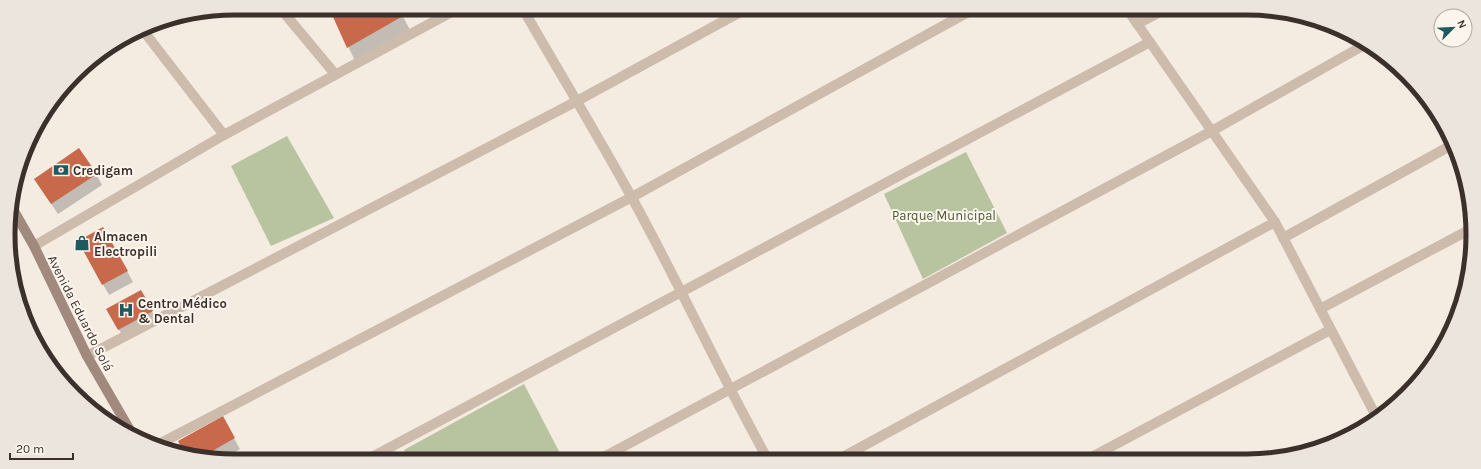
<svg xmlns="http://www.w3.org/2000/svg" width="1481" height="469" viewBox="0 0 1481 469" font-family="Karla,sans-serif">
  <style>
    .green { fill: #b8c4a0 }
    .shadow { fill: #0003 }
    .building { fill: #c8694b }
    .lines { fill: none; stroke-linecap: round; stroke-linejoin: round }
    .street { stroke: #cdbbac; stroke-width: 10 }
    .secondary { stroke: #a18a7d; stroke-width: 10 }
    .labels { text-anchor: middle; stroke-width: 4; stroke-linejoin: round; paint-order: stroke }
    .poi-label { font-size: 13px; font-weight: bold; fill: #3b302b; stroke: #fbf5ee; text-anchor: start }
    .park-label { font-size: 13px; fill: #4a5a2e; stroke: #fbf5ee }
    .street-label { font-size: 13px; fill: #3b302b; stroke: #fbf5ee }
    .rim { fill: none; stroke: #3b302b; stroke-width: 5 }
  </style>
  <rect width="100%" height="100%" fill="#f4ebe1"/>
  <g class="green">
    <path d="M 287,136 L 334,218 L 271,246 L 231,166 Z"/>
    <path d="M 966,152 L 1007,233 L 923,279 L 884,194 Z"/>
    <path d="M 524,384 L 562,457 L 407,457 L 404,450 Z"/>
  </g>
  <g class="shadow">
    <path d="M 330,8 L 399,9 L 411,32 L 356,63 Z"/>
    <path d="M 96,174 L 102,185 L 58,214 L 35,180 Z"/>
    <path d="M 103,228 L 133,282 L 109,295 L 79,242 Z"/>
    <path d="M 140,291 L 158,322 L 125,340 L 107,309 Z"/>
    <path d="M 222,417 L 240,449 L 227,457 L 190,457 Z"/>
  </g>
  <g class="building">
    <path d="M 329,8 L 399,9 L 403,16 L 347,48 Z"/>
    <path d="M 79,148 L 97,174 L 51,204 L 34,179 Z"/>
    <path d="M 103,227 L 128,271 L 102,285 L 78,241 Z"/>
    <path d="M 141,290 L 153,311 L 118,330 L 106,309 Z"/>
    <path d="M 223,416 L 235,438 L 202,457 L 190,457 L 185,455 L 178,441 Z"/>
  </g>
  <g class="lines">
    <g class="street">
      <path d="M 280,8 L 335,74"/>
      <path d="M 523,9 C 559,72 597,134 632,198 C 679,283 719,372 767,458"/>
      <path d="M 1129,12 L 1275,222 L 1377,418"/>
      <path d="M 1137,24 L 1160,12"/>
      <path d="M 142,29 L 224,135"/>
      <path d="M 1283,238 L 1450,146"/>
      <path d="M 34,246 L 224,135 L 457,9"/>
      <path d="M 1320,309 L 1469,230"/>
      <path d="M 87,356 L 577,101 L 744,10"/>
      <path d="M 159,444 L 632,197 L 970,11"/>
      <path d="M 372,457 L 1150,42"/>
      <path d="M 602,458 L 1210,132 L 1366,44"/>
      <path d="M 841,458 L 1275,222"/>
      <path d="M 1088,459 L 1330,330"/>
    </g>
    <path class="secondary" d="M 10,204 L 34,246 L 87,356 L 131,432"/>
  </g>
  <defs>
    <g id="bank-bare" transform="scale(1.2)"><path d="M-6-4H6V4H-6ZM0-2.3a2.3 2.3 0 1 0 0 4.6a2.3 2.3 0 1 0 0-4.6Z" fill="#1f5a5e" stroke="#fbf5ee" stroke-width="2.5" paint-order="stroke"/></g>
    <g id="shop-bare" transform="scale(1.2)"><path d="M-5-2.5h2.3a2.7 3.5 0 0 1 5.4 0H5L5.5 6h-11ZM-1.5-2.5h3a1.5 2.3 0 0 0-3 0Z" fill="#1f5a5e" stroke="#fbf5ee" stroke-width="2.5" paint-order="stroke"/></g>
    <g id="hospital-bare" transform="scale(1.2)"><path d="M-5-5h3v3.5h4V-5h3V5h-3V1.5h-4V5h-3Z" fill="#1f5a5e" stroke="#fbf5ee" stroke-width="2.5" paint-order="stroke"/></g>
  </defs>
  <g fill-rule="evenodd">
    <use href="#bank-bare" x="61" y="170"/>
    <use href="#shop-bare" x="82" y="243"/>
    <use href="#hospital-bare" x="126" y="310"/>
  </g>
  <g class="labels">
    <g class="poi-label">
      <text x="73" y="175">Credigam</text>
      <text x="94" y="241">Almacen<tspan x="94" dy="15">Electropili</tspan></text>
      <text x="138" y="308">Centro Médico<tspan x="138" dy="15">&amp; Dental</tspan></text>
    </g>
    <g class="park-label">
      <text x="944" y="220">Parque Municipal</text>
    </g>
    <g class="street-label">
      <text transform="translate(81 313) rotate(63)" y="5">Avenida Eduardo Solá</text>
    </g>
  </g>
  <path d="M0 0H1481V469H0ZM234 15H1247A219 219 0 0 1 1466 234V235A219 219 0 0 1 1247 454H234A219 219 0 0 1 15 235V234A219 219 0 0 1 234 15Z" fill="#ece5de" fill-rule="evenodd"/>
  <path class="rim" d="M234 15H1247A219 219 0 0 1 1466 234V235A219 219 0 0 1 1247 454H234A219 219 0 0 1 15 235V234A219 219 0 0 1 234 15Z"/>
  <g transform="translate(1453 28) rotate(66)"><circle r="19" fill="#fbf5ee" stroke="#aea6a0"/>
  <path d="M0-3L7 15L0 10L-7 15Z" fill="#1f5a5e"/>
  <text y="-6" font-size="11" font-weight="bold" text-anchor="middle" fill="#3b302b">N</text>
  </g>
  <path d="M10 453v6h63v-6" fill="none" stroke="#3b302b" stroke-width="2"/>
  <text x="16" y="453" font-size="12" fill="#3b302b" stroke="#fbf5ee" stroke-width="3" paint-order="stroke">20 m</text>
</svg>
